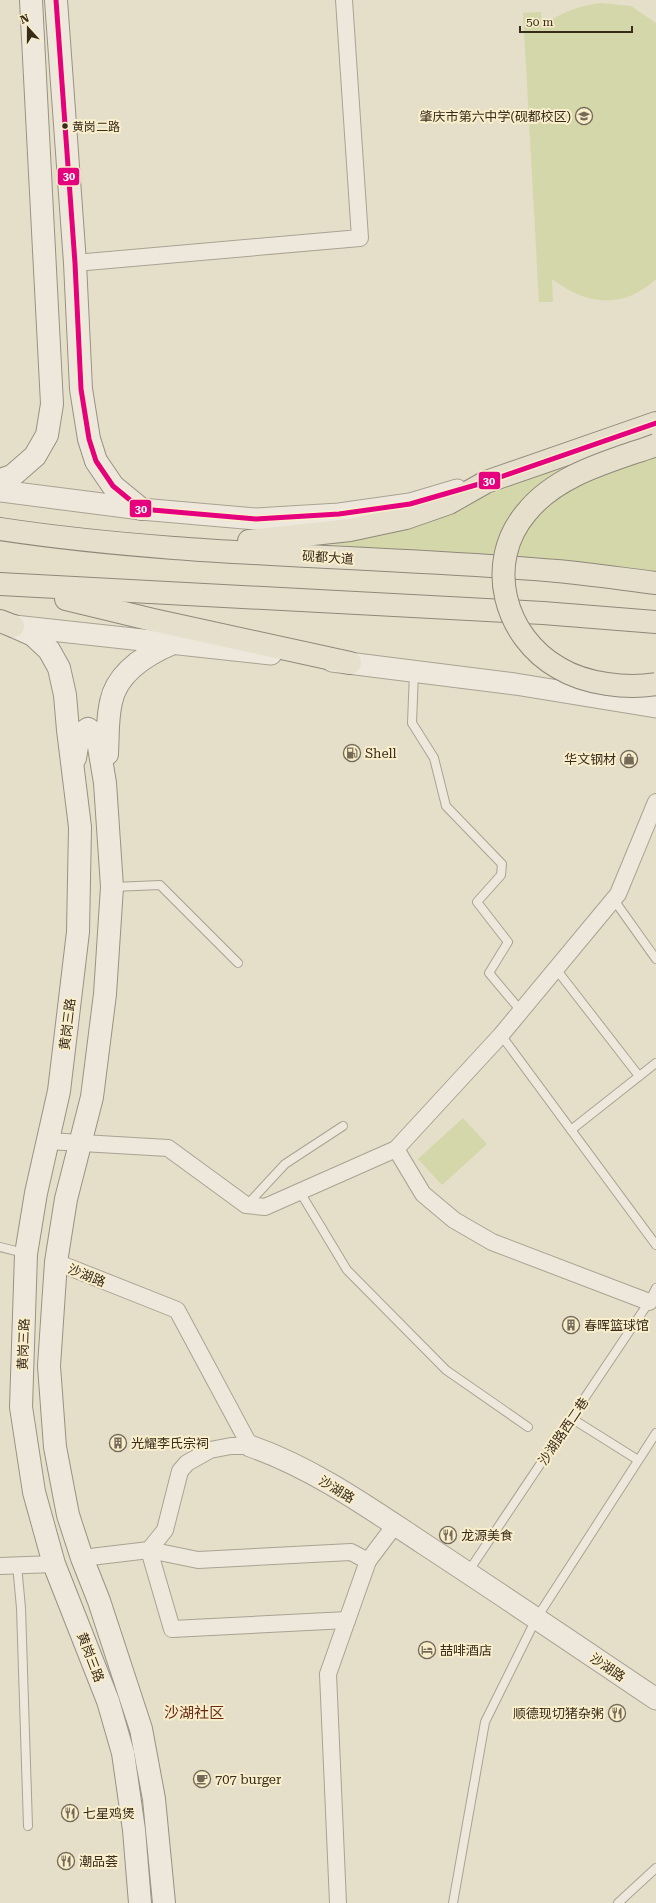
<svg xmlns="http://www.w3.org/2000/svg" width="656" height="1903" viewBox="0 0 656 1903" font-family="'Roboto Serif','Noto Sans SC',serif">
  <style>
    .green { fill: #d4d7a9 }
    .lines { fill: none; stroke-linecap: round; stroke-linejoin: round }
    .service-casing { stroke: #aaa293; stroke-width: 10 }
    .minor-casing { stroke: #aaa293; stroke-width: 18 }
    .tertiary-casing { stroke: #aaa293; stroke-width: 23 }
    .secondary-casing { stroke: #999283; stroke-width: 24 }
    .primary-casing { stroke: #8f887a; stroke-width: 24 }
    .service { stroke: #ede8db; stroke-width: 8 }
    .minor { stroke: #ede8db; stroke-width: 16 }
    .tertiary { stroke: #ede8db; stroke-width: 21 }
    .secondary { stroke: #ede8db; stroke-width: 22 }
    .primary { stroke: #e5dfcc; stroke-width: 22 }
    .primary-bridge-casing { stroke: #8f887a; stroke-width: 24; stroke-linecap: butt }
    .primary-bridge { stroke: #e5dfcc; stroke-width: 22 }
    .bus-1-casing { stroke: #f9eecc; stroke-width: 8 }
    .bus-1 { stroke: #e5007d; stroke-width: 5 }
    .bus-dot { fill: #392b1a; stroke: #f9eecc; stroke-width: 1.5 }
    .labels { text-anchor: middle; stroke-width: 4; stroke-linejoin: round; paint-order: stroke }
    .bus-label { font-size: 12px; fill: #392b1a; stroke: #f9eecc; text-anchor: start }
    .poi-label { font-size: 13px; fill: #392b1a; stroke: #f9eecc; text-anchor: start }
    .street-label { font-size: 13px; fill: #392b1a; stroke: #f9eecc }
    .quarter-label { font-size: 15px; fill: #6a2b15; stroke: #f9eecc }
    .line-badge { stroke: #f9eecc; stroke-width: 1.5 }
    .badge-label { font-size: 11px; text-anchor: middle; font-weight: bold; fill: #fff }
  </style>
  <rect width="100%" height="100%" fill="#e5dfc9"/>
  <g class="green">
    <path d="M 600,3 L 631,6 L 656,23 L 656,279 C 623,310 586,305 552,279 L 553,302 L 539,302 L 523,13 L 541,12 L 542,27 C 561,12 576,7 600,3 Z"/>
    <path d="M 656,456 L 656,579 L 312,542 L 472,501 L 568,463 L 620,469 Z"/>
    <path d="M 463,1118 L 487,1144 L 442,1185 L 418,1159 Z"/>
  </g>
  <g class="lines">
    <g class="service-casing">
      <g id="service">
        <path d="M 414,672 L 412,723 L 434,758 L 446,806 L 502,864 L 501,875 L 477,902 L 508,942 L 489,973 L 521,1011"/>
        <path d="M 113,887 L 160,885 L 238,963"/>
        <path d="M 614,900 L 656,959"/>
        <path d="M 556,969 L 639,1076"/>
        <path d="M 501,1035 L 656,1245"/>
        <path d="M 571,1130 L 656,1063"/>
        <path d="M 300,1192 L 347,1270 L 446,1370 L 528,1427"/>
        <path d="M 247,1205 L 285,1164 L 343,1126"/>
        <path d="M 0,1247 L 24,1253"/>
        <path d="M 571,1418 L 638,1460"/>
        <path d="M 17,1565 L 21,1608 L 28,1826"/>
        <path d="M 468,1572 L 649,1302 L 656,1288"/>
        <path d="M 453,1903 L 485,1722 L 536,1619 L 656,1433"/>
        <path d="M 618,1903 L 656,1868"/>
      </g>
    </g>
    <g class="minor-casing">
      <g id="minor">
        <path d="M 75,263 L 360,238 L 344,0"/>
        <path d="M 48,1141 L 168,1148 L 246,1205 L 265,1207 L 396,1149 L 501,1035 L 618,894 L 656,802"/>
        <path d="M 396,1149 L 423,1194 L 454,1220 L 492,1242 L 649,1302"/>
        <path d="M 56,1262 L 177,1310 L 250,1446 L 231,1446 L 210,1450 L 187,1463 L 180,1471 L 165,1530 L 149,1550 L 82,1558"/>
        <path d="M 0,1566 L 54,1564"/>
        <path d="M 347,1620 L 172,1629 L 149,1550 L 198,1560 L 351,1552 L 368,1561"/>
        <path d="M 338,1903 L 328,1674 L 368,1561 L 395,1525"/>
      </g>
    </g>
    <g class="tertiary-casing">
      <g id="tertiary">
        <path d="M 0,491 L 141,509 L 256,519 L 339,514 L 410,504 L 457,490"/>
        <path d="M 14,626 L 271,654"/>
        <path d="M 332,661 L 515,684 L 656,707"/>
        <path d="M 250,1446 C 313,1468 368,1507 424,1544 C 502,1595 579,1647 656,1699"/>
      </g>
    </g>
    <g class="secondary-casing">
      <g id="secondary">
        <path d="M 56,0 L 75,263 L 81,389 L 89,439 L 96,461 L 113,486 L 141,509"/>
        <path d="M 0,480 L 12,476 L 35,456 L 47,435 L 52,404 L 31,0"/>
        <path d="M 13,626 L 33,635 L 49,650 L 59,668 L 65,695 L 68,730 L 80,827 L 78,932 L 59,1091 L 36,1193 L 26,1254 L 21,1407 L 34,1492 L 54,1564 L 108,1701 L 123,1753 L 134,1830 L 140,1903"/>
        <path d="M 107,754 C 108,737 107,719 111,702 C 117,672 147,654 173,643"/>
        <path d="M 75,758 L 79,735 L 88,729 L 97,735 L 105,783 L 112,887 L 105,994 L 92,1097 L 66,1199 L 56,1262 L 49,1366 L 55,1447 L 68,1515 L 82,1558 L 99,1601 L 141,1729 L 154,1799 L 164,1903"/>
      </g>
    </g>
    <g class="primary-casing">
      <g id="primary">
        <path d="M 0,529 C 185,557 372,555 557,571 C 590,574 623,579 656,583"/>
        <path d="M 249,541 L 350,530 L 406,518 L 449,503 L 486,482 L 656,423"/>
        <path d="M 0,584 L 543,613 L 656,622"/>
        <path d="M 66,599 L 153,620 L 350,663"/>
        <path d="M 0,621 L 13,626"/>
      </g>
    </g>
    <use href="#service" class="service"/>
    <use href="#minor" class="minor"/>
    <use href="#tertiary" class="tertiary"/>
    <use href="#secondary" class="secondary"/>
    <use href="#primary" class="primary"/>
    <g class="primary-bridge-casing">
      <path id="primary-bridge" d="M 656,445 C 611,461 557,474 526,513 C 484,563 504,637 559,668 C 585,684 627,689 656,684"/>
    </g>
    <use href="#primary-bridge" class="primary-bridge"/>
    <g class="bus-1-casing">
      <path id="bus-1" d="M 56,0 L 75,263 L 81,389 L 89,439 L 96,461 L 113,486 L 141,509 L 256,519 L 339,514 L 410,504 L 486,482 L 656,423"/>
    </g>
    <use href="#bus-1" class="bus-1"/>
  </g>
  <defs>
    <g id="school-ring" transform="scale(0.9)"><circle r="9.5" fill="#f9eecc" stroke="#756a57" stroke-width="1.5"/><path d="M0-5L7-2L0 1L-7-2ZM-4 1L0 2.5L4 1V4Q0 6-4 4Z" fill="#756a57"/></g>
    <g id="fuel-ring" transform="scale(0.9)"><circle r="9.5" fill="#f9eecc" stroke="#756a57" stroke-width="1.5"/><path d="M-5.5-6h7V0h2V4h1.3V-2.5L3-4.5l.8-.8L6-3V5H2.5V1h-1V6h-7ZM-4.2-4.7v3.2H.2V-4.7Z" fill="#756a57"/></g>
    <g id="shop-ring" transform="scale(0.9)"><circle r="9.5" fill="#f9eecc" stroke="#756a57" stroke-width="1.5"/><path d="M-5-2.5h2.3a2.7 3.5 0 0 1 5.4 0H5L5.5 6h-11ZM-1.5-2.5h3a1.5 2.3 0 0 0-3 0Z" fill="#756a57"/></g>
    <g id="building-ring" transform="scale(0.9)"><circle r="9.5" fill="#f9eecc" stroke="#756a57" stroke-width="1.5"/><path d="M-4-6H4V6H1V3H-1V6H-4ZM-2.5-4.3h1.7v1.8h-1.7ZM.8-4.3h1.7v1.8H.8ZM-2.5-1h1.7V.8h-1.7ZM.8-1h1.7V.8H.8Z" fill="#756a57"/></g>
    <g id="restaurant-ring" transform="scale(0.9)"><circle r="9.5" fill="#f9eecc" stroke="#756a57" stroke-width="1.5"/><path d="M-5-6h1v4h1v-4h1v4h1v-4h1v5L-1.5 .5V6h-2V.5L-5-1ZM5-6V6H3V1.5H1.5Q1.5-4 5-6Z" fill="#756a57"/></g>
    <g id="hotel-ring" transform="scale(0.9)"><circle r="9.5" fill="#f9eecc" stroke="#756a57" stroke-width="1.5"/><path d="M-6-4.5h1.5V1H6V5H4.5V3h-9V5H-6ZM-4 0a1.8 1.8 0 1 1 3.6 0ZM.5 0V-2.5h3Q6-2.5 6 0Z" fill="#756a57"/></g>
    <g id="cafe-ring" transform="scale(0.9)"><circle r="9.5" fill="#f9eecc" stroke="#756a57" stroke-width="1.5"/><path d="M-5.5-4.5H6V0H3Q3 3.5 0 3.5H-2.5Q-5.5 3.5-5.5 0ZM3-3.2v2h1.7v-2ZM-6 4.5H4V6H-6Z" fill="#756a57"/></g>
  </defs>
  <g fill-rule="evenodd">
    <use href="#school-ring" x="584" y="116"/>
    <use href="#fuel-ring" x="352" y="753"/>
    <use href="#shop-ring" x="629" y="759"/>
    <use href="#building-ring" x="571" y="1325"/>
    <use href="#building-ring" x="118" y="1443"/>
    <use href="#restaurant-ring" x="448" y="1535"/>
    <use href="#hotel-ring" x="427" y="1650"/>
    <use href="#restaurant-ring" x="617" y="1713"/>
    <use href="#cafe-ring" x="202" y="1779"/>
    <use href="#restaurant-ring" x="70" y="1813"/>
    <use href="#restaurant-ring" x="66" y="1861"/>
  </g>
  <circle class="bus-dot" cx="65" cy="126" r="3.5"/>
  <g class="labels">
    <g class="bus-label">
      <text x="72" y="131">黄岗二路</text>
    </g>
    <g class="poi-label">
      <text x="571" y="121" text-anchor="end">肇庆市第六中学(砚都校区)</text>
      <text x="365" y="758">Shell</text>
      <text x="616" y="764" text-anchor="end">华文钢材</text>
      <text x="584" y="1330">春晖篮球馆</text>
      <text x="131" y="1448">光耀李氏宗祠</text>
      <text x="461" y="1540">龙源美食</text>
      <text x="440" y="1655">喆啡酒店</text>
      <text x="604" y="1718" text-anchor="end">顺德现切猪杂粥</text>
      <text x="215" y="1784">707 burger</text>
      <text x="83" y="1818">七星鸡煲</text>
      <text x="79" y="1866">潮品荟</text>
    </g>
    <g class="street-label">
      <text transform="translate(328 557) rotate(4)" y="5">砚都大道</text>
      <text transform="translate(67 1024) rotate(-83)" y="5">黄岗三路</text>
      <text transform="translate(87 1275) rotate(22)" y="5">沙湖路</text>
      <text transform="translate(23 1344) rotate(-88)" y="5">黄岗三路</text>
      <text transform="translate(563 1431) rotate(-56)" y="5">沙湖路西二巷</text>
      <text transform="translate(337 1489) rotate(31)" y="5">沙湖路</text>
      <text transform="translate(91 1657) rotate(69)" y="5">黄岗三路</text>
      <text transform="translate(608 1667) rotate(34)" y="5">沙湖路</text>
    </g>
    <g class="quarter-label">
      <text x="194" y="1718">沙湖社区</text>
    </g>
  </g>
  <g class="line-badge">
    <rect x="57" y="167" width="23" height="19" rx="4" fill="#e5007d"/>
    <rect x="478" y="471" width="23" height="19" rx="4" fill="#e5007d"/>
    <rect x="129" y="499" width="23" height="19" rx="4" fill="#e5007d"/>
  </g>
  <g class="badge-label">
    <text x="69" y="180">30</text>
    <text x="489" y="485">30</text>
    <text x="141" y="513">30</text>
  </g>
  <g transform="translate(28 28) rotate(339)" stroke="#f9eecc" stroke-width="3" paint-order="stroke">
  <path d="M0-3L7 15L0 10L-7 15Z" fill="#392b1a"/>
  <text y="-6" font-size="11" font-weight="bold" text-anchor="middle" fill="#392b1a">N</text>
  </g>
  <path d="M520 26v6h112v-6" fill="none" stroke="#392b1a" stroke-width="2"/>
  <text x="526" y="26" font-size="12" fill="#392b1a" stroke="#f9eecc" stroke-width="3" paint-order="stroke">50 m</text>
</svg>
